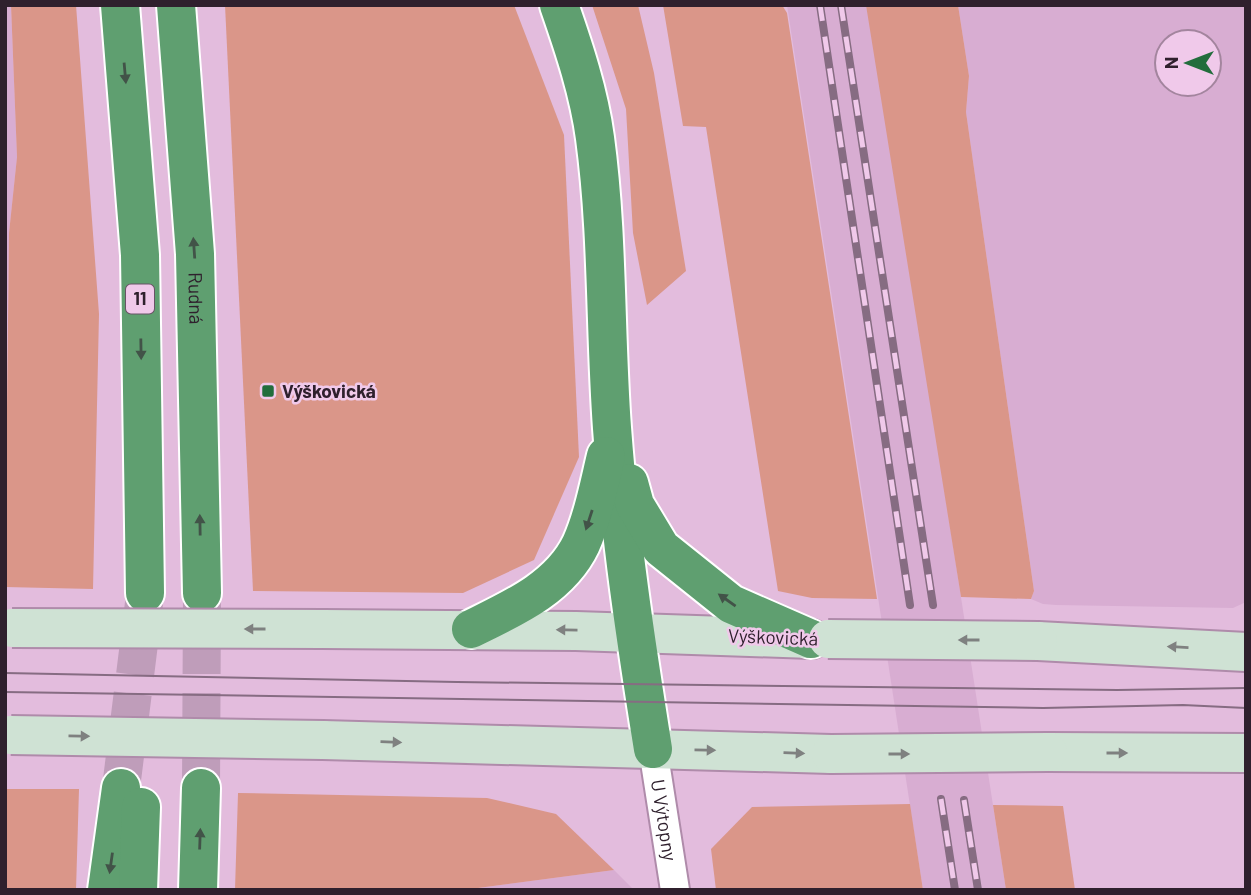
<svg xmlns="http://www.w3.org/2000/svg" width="1251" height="895" viewBox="0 0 1251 895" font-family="Barlow,sans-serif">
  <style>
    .built { fill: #d8add2; fill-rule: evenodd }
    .green { fill: #da9689 }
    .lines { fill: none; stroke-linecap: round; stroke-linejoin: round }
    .highway-tunnel { stroke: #bf9dba; stroke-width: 38; stroke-dasharray: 38 19; stroke-linecap: butt }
    .street-casing { stroke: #af8baa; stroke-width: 32 }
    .secondary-casing { stroke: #af8baa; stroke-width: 42 }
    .highway-casing { stroke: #fff; stroke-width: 42 }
    .street { stroke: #fff; stroke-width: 28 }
    .secondary { stroke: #cfe2d4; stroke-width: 38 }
    .highway { stroke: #5f9f70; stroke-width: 38 }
    .tram { stroke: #866c82; stroke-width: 2 }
    .rail-casing { stroke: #866c82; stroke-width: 8 }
    .rail { stroke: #f0c9ea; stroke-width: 5; stroke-dasharray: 16; stroke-linecap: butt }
    .secondary-bridge-casing { stroke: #af8baa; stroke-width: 42; stroke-linecap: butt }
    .secondary-bridge { stroke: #cfe2d4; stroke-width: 38 }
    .oneway { fill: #425348 }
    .oneway2 { fill: #7f8180 }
    .poi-dot { fill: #226d3c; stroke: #f0c9ea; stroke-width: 2.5 }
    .labels { text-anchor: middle; stroke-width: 5; stroke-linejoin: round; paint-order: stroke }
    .shield { fill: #f0c9ea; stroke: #695366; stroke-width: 2 }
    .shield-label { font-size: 18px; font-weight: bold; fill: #2f202d }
    .street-label { font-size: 19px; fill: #2f202d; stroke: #f0c9ea }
    .poi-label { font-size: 19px; font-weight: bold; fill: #2f202d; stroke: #f0c9ea; text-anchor: start }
  </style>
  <rect width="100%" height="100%" fill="#e3bcdd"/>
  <g class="built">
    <path d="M 5,5 L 11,5 L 17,157 L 9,233 L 5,459 Z"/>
    <path d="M 787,5 L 870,5 L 1006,890 L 923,890 Z"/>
    <path d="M 958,5 L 1246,5 L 1246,602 L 1233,608 L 1056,605 L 1043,604 L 1031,599 L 1034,591 L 966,112 L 969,76 ZM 1167,42 L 1209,42 L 1209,84 L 1167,84 Z"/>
    <path d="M 614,870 L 634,890 L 463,890 Z"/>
  </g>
  <g class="green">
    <path d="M 11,5 L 76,5 L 99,314 L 93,589 L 5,587 L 9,233 L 17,157 Z"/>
    <path d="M 225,5 L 514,5 L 564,135 L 579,457 L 534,560 L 463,593 L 253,591 Z"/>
    <path d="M 592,5 L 638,5 L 654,73 L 686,271 L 647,305 L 633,233 L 626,109 Z"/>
    <path d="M 663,5 L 782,5 L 787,13 L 877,599 L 812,598 L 778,591 L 706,127 L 683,126 Z"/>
    <path d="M 866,5 L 958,5 L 969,76 L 966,112 L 1034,591 L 1031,599 L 961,597 Z"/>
    <path d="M 5,789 L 79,789 L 76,890 L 5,890 Z"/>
    <path d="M 238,793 L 487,798 L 556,814 L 614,870 L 463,890 L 235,890 Z"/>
    <path d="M 910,804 L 923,890 L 716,890 L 711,849 L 752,807 Z"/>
    <path d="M 993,805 L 1063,806 L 1075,890 L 1006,890 Z"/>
  </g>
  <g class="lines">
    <g class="highway-tunnel">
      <path d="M 121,788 L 145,595"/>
      <path d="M 201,788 L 202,595"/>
    </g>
    <g class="street-casing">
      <g id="street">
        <path id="s1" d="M 653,749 L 675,890"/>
      </g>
    </g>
    <g class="secondary-casing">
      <g id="secondary">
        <path d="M 323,629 L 576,631 L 812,639"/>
        <path d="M 1038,641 L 1246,652"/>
        <path d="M 323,740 L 831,754"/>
        <path d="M 1048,752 L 1246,753"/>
      </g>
    </g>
    <g class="highway-casing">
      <g id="highway">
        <path d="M 120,5 L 140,255 L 145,593"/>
        <path id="s2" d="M 176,5 L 195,254 L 202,593"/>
        <path d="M 559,5 C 574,48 589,93 595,138 C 608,234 605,332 612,428 C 620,536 636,643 653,749"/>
        <path d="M 629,483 L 635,505 L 661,548 L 731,604 L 811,639"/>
        <path d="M 471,629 C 512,609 560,588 581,544 C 593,517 599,485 606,456"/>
        <path d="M 107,890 L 121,788"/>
        <path d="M 138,890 L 141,807"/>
        <path d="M 198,890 L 201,788"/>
      </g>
    </g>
    <use href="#street" class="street"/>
    <use href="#secondary" class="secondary"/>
    <use href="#highway" class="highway"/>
    <g class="tram">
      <path d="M 5,673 L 457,682 L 1117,690 L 1246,688"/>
      <path d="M 5,692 L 1043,708 L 1183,705 L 1246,708"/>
    </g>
    <g class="rail-casing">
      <g id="rail">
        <path d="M 820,5 L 910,605"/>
        <path d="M 841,5 L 933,605"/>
        <path d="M 941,799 L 955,890"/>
        <path d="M 964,800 L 978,890"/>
      </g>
    </g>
    <use href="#rail" class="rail"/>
    <g class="secondary-bridge-casing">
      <g id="secondary-bridge">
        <path d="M 12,628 L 323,629"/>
        <path d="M 828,639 L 1038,641"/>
        <path d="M 11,735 L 323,740"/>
        <path d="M 831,754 L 1048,752"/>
      </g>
    </g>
    <use href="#secondary-bridge" class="secondary-bridge"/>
  </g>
  <defs><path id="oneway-solid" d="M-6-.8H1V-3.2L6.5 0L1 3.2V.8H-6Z" transform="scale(1.75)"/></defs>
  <g class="oneway">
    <use href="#oneway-solid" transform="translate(125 73) rotate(85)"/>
    <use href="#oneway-solid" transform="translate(194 248) rotate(-94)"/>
    <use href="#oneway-solid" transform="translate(141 349) rotate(89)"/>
    <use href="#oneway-solid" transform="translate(589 520) rotate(108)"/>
    <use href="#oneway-solid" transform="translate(200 525) rotate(-91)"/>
    <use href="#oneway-solid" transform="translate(727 600) rotate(-145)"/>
    <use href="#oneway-solid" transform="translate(200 839) rotate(-88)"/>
    <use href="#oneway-solid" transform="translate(111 863) rotate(98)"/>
  </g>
  <g class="oneway2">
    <use href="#oneway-solid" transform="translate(255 629) rotate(-180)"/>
    <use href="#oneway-solid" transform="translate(567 630) rotate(-179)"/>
    <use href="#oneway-solid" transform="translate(969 640) rotate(-180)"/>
    <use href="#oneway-solid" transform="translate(1178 647) rotate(-177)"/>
    <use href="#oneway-solid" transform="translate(79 736) rotate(1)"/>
    <use href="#oneway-solid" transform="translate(391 742) rotate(2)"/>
    <use href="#oneway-solid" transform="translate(705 750) rotate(1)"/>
    <use href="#oneway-solid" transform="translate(794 753) rotate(2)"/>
    <use href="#oneway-solid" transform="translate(1117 753)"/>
    <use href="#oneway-solid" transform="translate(899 754)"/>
  </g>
  <rect class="poi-dot" x="261" y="384" width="14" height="14" rx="3.5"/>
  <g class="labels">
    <rect class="shield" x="126" y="284.5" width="28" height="29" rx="5"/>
    <g class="shield-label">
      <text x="140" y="305">11</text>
    </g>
    <g class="street-label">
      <text dy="7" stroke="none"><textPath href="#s2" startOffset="294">Rudná</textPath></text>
      <text transform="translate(773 637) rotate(2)" y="7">Výškovická</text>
      <text dy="7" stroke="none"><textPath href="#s1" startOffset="72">U Výtopny</textPath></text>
    </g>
    <g class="poi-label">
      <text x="282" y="398">Výškovická</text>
    </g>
  </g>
  <rect width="1251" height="895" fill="none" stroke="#2f202d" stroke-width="14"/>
  <g transform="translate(1188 63) rotate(270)"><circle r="33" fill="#f0c9ea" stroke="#a3859e" stroke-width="2"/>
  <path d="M0-5L12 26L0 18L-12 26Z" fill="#226d3c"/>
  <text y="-10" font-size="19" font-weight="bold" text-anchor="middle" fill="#2f202d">N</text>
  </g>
</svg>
